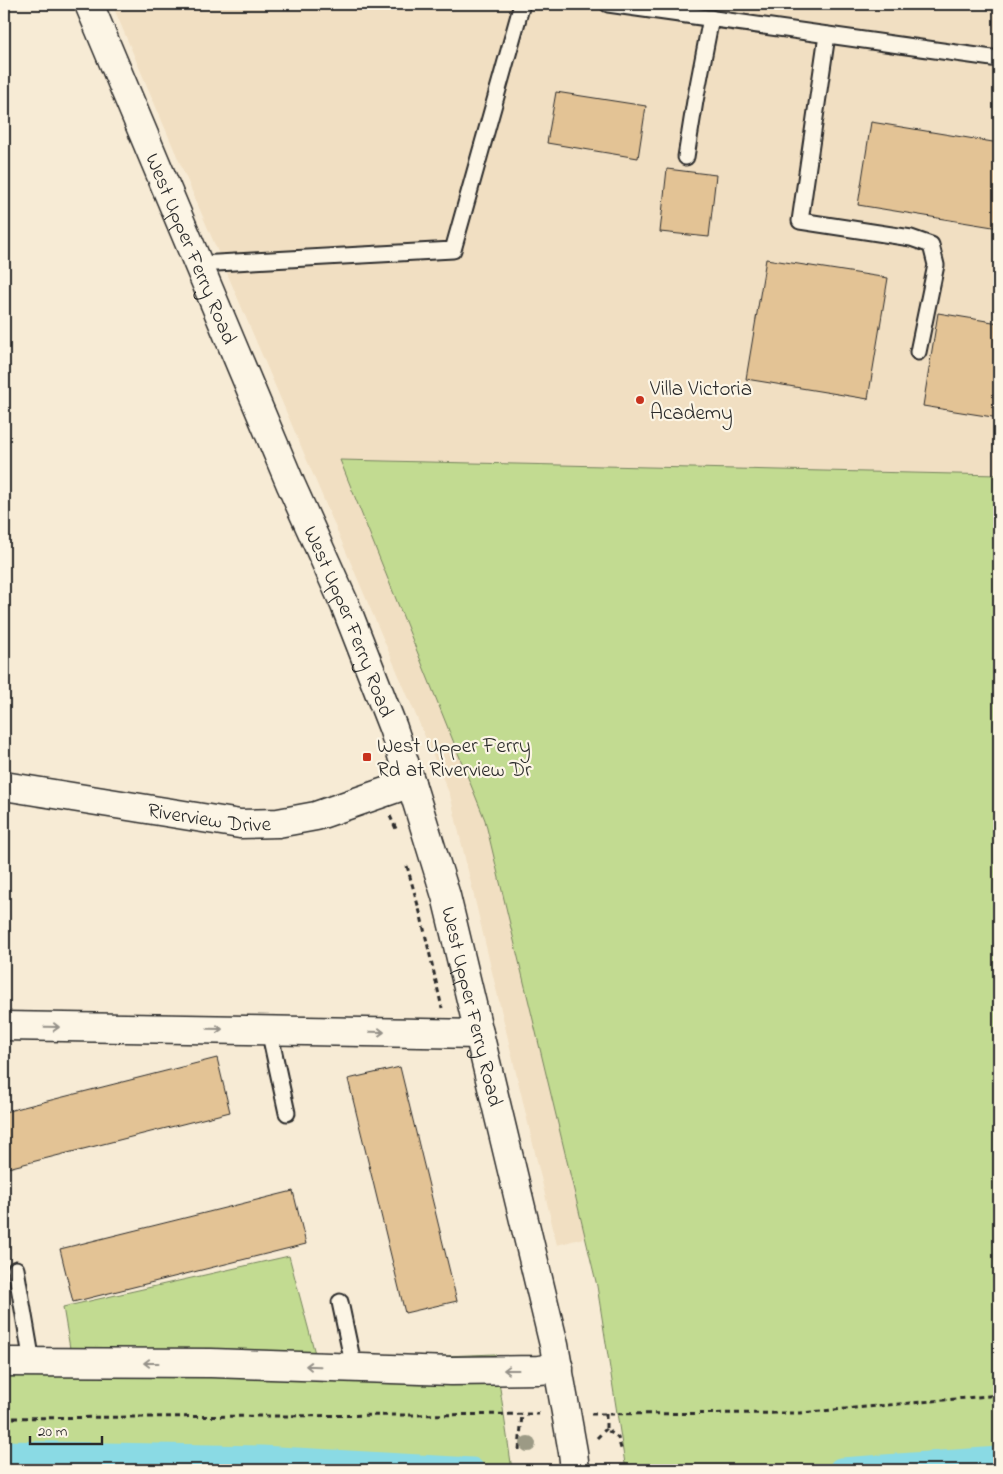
<svg xmlns="http://www.w3.org/2000/svg" width="1003" height="1474" viewBox="0 0 1003 1474" font-family="'Indie Flower',sans-serif">
  <style>
    .built { fill: #f1dfc2 }
    .green { fill: #c2db91; stroke: #76835e }
    .lines { fill: none; stroke-linecap: round; stroke-linejoin: round }
    .canal { stroke: #8adae4; stroke-width: 25 }
    .building { fill: #e3c395; stroke: #2b2b2b }
    .lane-casing { stroke: #2b2b2b; stroke-width: 19 }
    .street-casing { stroke: #2b2b2b; stroke-width: 31 }
    .secondary-casing { stroke: #2b2b2b; stroke-width: 31 }
    .path { stroke: #2b2b2b; stroke-width: 3; stroke-dasharray: 5 4; stroke-linecap: butt }
    .lane { stroke: #fcf5e5; stroke-width: 15 }
    .street { stroke: #fcf5e5; stroke-width: 28 }
    .secondary { stroke: #fcf5e5; stroke-width: 28 }
    .tree { fill: #9c9a85 }
    .oneway { stroke: #949088 }
    .poi-dot { fill: #c8321e; stroke: #fcf5e5; stroke-width: 2 }
    .labels { text-anchor: middle; stroke-width: 4.5; stroke-linejoin: round; paint-order: stroke }
    .street-label { font-size: 21px; fill: #2b2b2b; stroke: #fcf5e5 }
    .poi-label { font-size: 21px; fill: #2b2b2b; stroke: #fcf5e5; text-anchor: start }
  </style>
  <rect width="100%" height="100%" fill="#f7ebd5"/>
  <filter id="ink" filterUnits="userSpaceOnUse"><feTurbulence type="fractalNoise" baseFrequency=".02" numOctaves="2"/><feDisplacementMap in="SourceGraphic" scale="10" xChannelSelector="R" yChannelSelector="G"/><feConvolveMatrix kernelMatrix="1 2 1 2 8 2 1 2 1" color-interpolation-filters="sRGB"/></filter>
  <g filter="url(#ink)">
    <path class="built" d="M 112,4 L 999,4 L 999,1128 L 557,1245 L 450,795 Z"/>
    <g class="green">
      <path d="M 340,460 L 999,475 L 999,1470 L 626,1470 L 597,1286 L 485,820 Z"/>
      <path d="M 289,1256 L 317,1361 L 495,1354 L 512,1470 L 4,1470 L 4,1357 L 72,1360 L 63,1307 Z"/>
    </g>
    <g class="lines">
      <g class="canal">
        <path d="M 4,1453 L 261,1458 L 472,1470"/>
        <path d="M 841,1470 L 999,1459"/>
      </g>
    </g>
    <g class="building">
      <path d="M 556,92 L 646,106 L 638,158 L 547,143 Z"/>
      <path d="M 871,122 L 999,143 L 999,228 L 858,205 Z"/>
      <path d="M 667,169 L 716,175 L 709,237 L 660,232 Z"/>
      <path d="M 766,259 L 888,278 L 868,399 L 746,379 Z"/>
      <path d="M 938,313 L 999,323 L 999,418 L 923,406 Z"/>
      <path d="M 217,1058 L 230,1112 L 4,1169 L 4,1112 Z"/>
      <path d="M 400,1067 L 457,1301 L 405,1313 L 348,1079 Z"/>
      <path d="M 293,1191 L 306,1244 L 73,1302 L 60,1249 Z"/>
    </g>
    <g class="lines">
      <g class="lane-casing">
        <g id="lane">
          <path d="M 608,4 L 999,59"/>
          <path d="M 827,35 L 800,221 L 911,238 L 931,245 L 936,265 L 918,352"/>
          <path d="M 686,157 L 695,101 L 711,18"/>
          <path d="M 199,264 L 453,250 L 522,4"/>
          <path d="M 269,1030 L 287,1113"/>
          <path d="M 16,1269 L 32,1362"/>
          <path d="M 340,1302 L 354,1368"/>
        </g>
      </g>
      <g class="street-casing">
        <g id="street">
          <path id="s1" d="M 4,786 L 240,824 L 278,823 L 316,816 L 411,783"/>
          <path d="M 4,1026 L 479,1034"/>
          <path d="M 4,1362 L 211,1363 L 451,1371 L 539,1370 L 559,1368"/>
        </g>
      </g>
      <g class="secondary-casing">
        <g id="secondary">
          <path id="s2" d="M 89,4 L 291,485 L 345,605 L 393,728 L 411,783 L 446,896 L 554,1345 L 573,1452 L 575,1470"/>
        </g>
      </g>
      <g class="path">
        <path d="M 390,816 L 397,831"/>
        <path d="M 407,866 L 421,916 L 442,1008"/>
        <path d="M 591,1414 L 800,1413 L 999,1395"/>
        <path d="M 606,1414 L 606,1429 L 618,1438 L 622,1452"/>
        <path d="M 4,1418 L 539,1414"/>
        <path d="M 597,1438 L 606,1429"/>
        <path d="M 519,1450 L 522,1414"/>
      </g>
      <use href="#lane" class="lane"/>
      <use href="#street" class="street"/>
      <use href="#secondary" class="secondary"/>
    </g>
    <circle class="tree" cx="528" cy="1444" r="8"/>
    <defs><path id="oneway-shaft" d="M-6 0H5M1.5-3L5.5 0L1.5 3" fill="none" stroke-width="1.6" stroke-linecap="round" stroke-linejoin="round" transform="scale(1.25)"/></defs>
    <g class="oneway">
      <use href="#oneway-shaft" transform="translate(52 1027) rotate(1)"/>
      <use href="#oneway-shaft" transform="translate(215 1029) rotate(1)"/>
      <use href="#oneway-shaft" transform="translate(377 1032) rotate(1)"/>
      <use href="#oneway-shaft" transform="translate(151 1363) rotate(-180)"/>
      <use href="#oneway-shaft" transform="translate(313 1366) rotate(-178)"/>
      <use href="#oneway-shaft" transform="translate(511 1370) rotate(180)"/>
    </g>
  </g>
  <g class="poi-dot">
    <circle cx="640" cy="400" r="5"/>
    <rect x="362" y="752" width="10" height="10" rx="2.5"/>
  </g>
  <g class="labels">
    <g class="street-label">
      <text dy="7" stroke="none"><textPath href="#s2" startOffset="265">West Upper Ferry Road</textPath></text>
      <text dy="7" stroke="none"><textPath href="#s2" startOffset="670">West Upper Ferry Road</textPath></text>
      <text dy="7" stroke="none"><textPath href="#s1" startOffset="208">Riverview Drive</textPath></text>
      <text dy="7" stroke="none"><textPath href="#s2" startOffset="1075">West Upper Ferry Road</textPath></text>
    </g>
    <g class="poi-label">
      <text x="650" y="395">Villa Victoria<tspan x="650" dy="24">Academy</tspan></text>
      <text x="377" y="752">West Upper Ferry<tspan x="377" dy="24">Rd at Riverview Dr</tspan></text>
    </g>
  </g>
  <rect width="1003" height="1474" fill="none" stroke="#fcf5e5" stroke-width="20"/>
  <rect x="10" y="10" width="983" height="1454" fill="none" stroke="#2b2b2b" stroke-width="2" filter="url(#ink)"/>
  <path d="M30 1436v8h72v-8" fill="none" stroke="#2b2b2b" stroke-width="2.5"/>
  <text x="38" y="1436" font-size="15" fill="#2b2b2b" stroke="#fcf5e5" stroke-width="4" paint-order="stroke">20 m</text>
</svg>
